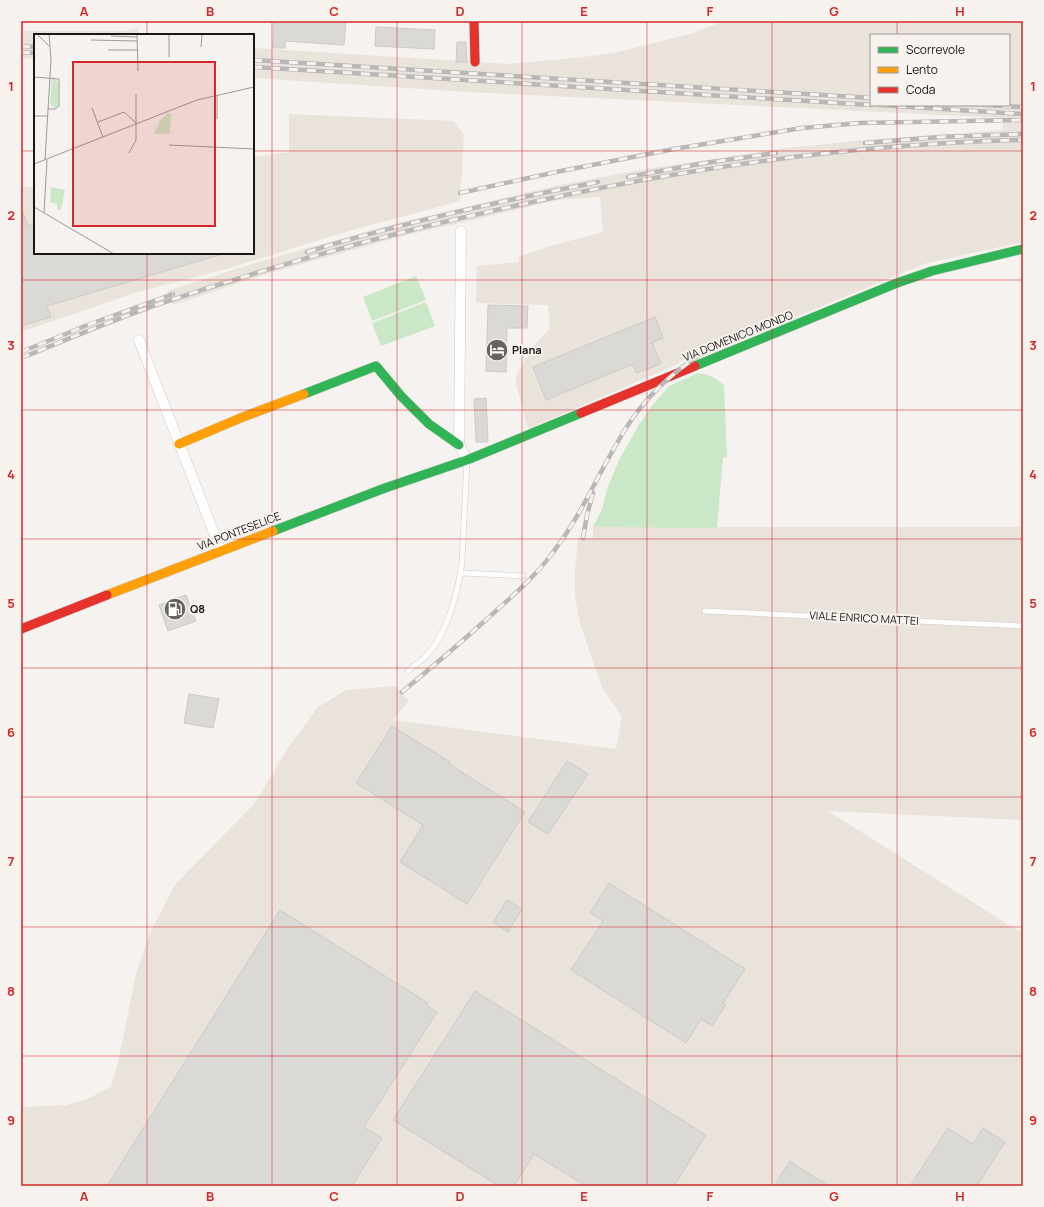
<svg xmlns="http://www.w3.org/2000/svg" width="1044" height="1207" viewBox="0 0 1044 1207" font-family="Manrope,sans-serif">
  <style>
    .built { fill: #e9e3db; fill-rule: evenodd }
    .green { fill: #cae8c7 }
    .building { fill: #dad9d6; stroke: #cccac7 }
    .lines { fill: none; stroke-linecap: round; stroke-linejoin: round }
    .lane-casing { stroke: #cfcdca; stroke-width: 6 }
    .street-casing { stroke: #cfcdca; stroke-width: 11 }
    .fast-casing { stroke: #cfcdca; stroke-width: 10 }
    .slow-casing { stroke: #cfcdca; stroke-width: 10 }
    .jam-casing { stroke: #cfcdca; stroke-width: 10 }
    .lane { stroke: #fefdfd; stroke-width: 5 }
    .street { stroke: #fefdfd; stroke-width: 10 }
    .fast { stroke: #30b455; stroke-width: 9 }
    .slow { stroke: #ff9f0a; stroke-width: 9 }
    .jam { stroke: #e5322d; stroke-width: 9 }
    .rail-casing { stroke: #b9b7b7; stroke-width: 4.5 }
    .rail { stroke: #f7f2ed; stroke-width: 3; stroke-dasharray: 9; stroke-linecap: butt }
    .grid { fill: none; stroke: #d62828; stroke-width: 1; stroke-opacity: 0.55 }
    .labels { text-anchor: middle; stroke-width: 4; stroke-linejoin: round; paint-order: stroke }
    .street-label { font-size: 11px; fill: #191715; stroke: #f7f2ed }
    .poi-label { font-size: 11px; font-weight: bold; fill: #191715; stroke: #f7f2ed; text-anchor: start }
    .inset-road { fill: none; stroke: #9d9a98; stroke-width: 1 }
    .view { fill: #d62828; fill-opacity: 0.15; stroke: #d62828; stroke-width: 2 }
    .inset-edge { fill: none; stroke: #191715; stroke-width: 2 }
    .neatline { fill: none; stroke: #d62828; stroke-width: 1.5 }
    .grid-label { font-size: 13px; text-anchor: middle; font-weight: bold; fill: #d62828 }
  </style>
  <rect width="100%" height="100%" fill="#f5f2ef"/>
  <g class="built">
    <path d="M 724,21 L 1023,21 L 1023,242 L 927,263 L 720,348 L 715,340 L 684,358 L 678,364 L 528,429 L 516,384 L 516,376 L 525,360 L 538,341 L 550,328 L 548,305 L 476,303 L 477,266 L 519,262 L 518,257 L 554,245 L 603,232 L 600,197 L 558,200 L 399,237 L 270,273 L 173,305 L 167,291 L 265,260 L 394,224 L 555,186 L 634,171 L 778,149 L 864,140 L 1003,130 L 1004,118 L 468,92 L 253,78 L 253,48 L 507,64 L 575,58 L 614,53 L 690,34 ZM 871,35 L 1009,35 L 1009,105 L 871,105 Z"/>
    <path d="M 138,28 L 139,35 L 35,35 L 35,59 L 21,58 L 21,31 L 125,31 Z"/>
    <path d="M 289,114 L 454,121 L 464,135 L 460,201 L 349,231 L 223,270 L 137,292 L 21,332 L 21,187 L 35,187 L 35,253 L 253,253 L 253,157 L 289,152 Z"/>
    <path d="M 593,527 L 1023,527 L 1023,820 L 828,811 L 1023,934 L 1023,1186 L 21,1186 L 21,1107 L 67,1105 L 89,1098 L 111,1087 L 117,1067 L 136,974 L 149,935 L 174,886 L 255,803 L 288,748 L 318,707 L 346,690 L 396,686 L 409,701 L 393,720 L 616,749 L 622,717 L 603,689 L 594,665 L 580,623 L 575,596 L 575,572 L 578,537 L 593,538 Z"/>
  </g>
  <g class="green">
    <path d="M 416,276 L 426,300 L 372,321 L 363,297 Z"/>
    <path d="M 426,302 L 435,326 L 381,346 L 372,323 Z"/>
    <path d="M 698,373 C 708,374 716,378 724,385 L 727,457 L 723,458 L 717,528 L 593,527 L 602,509 L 608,487 L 619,460 L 640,423 L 652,406 L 669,386 Z"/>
  </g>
  <g class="building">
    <path d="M 274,21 L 346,21 L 344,45 L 285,41 L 285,48 L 273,48 Z"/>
    <path d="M 376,27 L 435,30 L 434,49 L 375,46 Z"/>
    <path d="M 457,42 L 466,42 L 467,62 L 456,62 Z"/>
    <path d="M 22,211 L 28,226 L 35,224 L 35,253 L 219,253 L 219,255 L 47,306 L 51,317 L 21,326 Z"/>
    <path d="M 488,305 L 528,306 L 527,328 L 507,328 L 506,372 L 486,371 Z"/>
    <path d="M 655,317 L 663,338 L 652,343 L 661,364 L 636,373 L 633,364 L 546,400 L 533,367 Z"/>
    <path d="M 486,398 L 488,442 L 476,442 L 474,399 Z"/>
    <path d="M 186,595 L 196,621 L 168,631 L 159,605 Z"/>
    <path d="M 189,694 L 219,699 L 213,728 L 184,723 Z"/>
    <path d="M 392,726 L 450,762 L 449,764 L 525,812 L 467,904 L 400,862 L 423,825 L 356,783 Z"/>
    <path d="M 567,761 L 588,774 L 548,834 L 528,822 Z"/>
    <path d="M 609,883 L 745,969 L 723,1003 L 726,1005 L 712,1026 L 701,1019 L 686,1043 L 571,970 L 603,921 L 590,913 Z"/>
    <path d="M 507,900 L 522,909 L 508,932 L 493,922 Z"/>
    <path d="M 280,910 L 428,1003 L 427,1006 L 437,1012 L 364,1127 L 382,1138 L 352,1186 L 107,1186 Z"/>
    <path d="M 475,991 L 706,1135 L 674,1186 L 586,1186 L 534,1154 L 514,1186 L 499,1186 L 393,1120 Z"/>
    <path d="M 948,1128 L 973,1144 L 983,1128 L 1005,1142 L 977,1186 L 910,1186 Z"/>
    <path d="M 790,1161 L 795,1165 L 829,1186 L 774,1186 Z"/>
  </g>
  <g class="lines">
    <g class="lane-casing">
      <g id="lane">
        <path d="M 461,573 L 523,576"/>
        <path d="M 705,611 L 1023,626"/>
        <path d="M 408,671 C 413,666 420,662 425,657 C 447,635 458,593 462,562 L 467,461"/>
      </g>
    </g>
    <g class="street-casing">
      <g id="street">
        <path d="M 461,231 L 459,445 L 467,460"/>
        <path d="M 139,340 L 221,551"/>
      </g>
    </g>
    <g class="fast-casing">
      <g id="fast">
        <path d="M 695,366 L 897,283 L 932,271 L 1023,249"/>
        <path d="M 304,394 L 376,366 L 401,396 L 429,424 L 459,445"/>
        <path d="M 273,531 L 385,488 L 467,460 L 581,413"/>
      </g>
    </g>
    <g class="slow-casing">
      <g id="slow">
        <path d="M 179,444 L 243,417 L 304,394"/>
        <path d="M 107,595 L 273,531"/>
      </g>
    </g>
    <g class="jam-casing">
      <g id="jam">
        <path d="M 474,21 L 475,62"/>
        <path d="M 581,413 L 695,366"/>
        <path d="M 21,629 L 107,595"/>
      </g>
    </g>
    <use href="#lane" class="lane"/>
    <use href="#street" class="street"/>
    <use href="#fast" class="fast"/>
    <use href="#slow" class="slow"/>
    <use href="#jam" class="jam"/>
    <g class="rail-casing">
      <g id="rail">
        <path d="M 21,46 L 35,47"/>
        <path d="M 21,52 L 35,53"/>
        <path d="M 253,60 L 871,98"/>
        <path d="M 253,67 L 871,105"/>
        <path d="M 879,105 L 1023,114"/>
        <path d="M 984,105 L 1023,107"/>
        <path d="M 865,143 L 940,137 L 1023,134"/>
        <path d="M 628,177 L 705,163 L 776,153"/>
        <path d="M 460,193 L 556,172 L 674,149 L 802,128 L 860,123 L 1023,120"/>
        <path d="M 307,252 C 402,223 500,201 598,182"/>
        <path d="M 21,352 L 90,324 L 173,294"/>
        <path d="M 21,358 C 66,340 110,321 156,305 C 272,266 390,233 510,207 C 679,169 850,144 1023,140"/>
        <path d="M 583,538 L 587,515 L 593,493"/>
        <path d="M 402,692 C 430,669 459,644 487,619 C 509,599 533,579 551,555 C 584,513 602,463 632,419 C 654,388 685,362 718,344"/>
      </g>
    </g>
    <use href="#rail" class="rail"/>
  </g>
  <path class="grid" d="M 147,21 L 147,35M 272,21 L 272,1186M 397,21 L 397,1186M 522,21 L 522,1186M 647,21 L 647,1186M 772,21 L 772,1186M 897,21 L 897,35M 897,105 L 897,1186M 21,151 L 35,151M 253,151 L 1023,151M 147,253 L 147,1186M 21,280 L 1023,280M 21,410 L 1023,410M 21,539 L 1023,539M 21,668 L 1023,668M 21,797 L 1023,797M 21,927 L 1023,927M 21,1056 L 1023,1056"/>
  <defs>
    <g id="hotel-disc" transform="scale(1.15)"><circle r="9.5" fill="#666461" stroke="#f7f2ed"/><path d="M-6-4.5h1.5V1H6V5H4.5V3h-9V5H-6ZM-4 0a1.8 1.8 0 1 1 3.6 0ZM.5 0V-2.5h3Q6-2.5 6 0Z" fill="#fff"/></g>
    <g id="fuel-disc" transform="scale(1.15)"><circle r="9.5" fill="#666461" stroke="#f7f2ed"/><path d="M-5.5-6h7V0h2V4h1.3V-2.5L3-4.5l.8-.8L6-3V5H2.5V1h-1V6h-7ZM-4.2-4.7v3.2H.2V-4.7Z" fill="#fff"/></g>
  </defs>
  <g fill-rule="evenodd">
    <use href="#hotel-disc" x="497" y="350"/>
    <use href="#fuel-disc" x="175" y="609"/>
  </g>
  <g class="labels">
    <g class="street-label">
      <text transform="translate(738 336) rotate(-22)" y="4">VIA DOMENICO MONDO</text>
      <text transform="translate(239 531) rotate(-21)" y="4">VIA PONTESELICE</text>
      <text transform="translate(864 618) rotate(3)" y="4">VIALE ENRICO MATTEI</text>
    </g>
    <g class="poi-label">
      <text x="512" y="354">Plana</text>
      <text x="190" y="613">Q8</text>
    </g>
  </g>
  <g transform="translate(34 34)">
    <rect width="220" height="220" fill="#f5f2ef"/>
    <path d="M 18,43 L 24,48 L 24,71 L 21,74 L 16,70 ZM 134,79 L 137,80 L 136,100 L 120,100 L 126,86 ZM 17,153 L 31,156 L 27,176 L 23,176 L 23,170 L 16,168 Z" fill="#cae8c7"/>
    <path class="inset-road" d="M 3,0 L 15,12M 103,0 L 104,37M 77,2 L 103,3M 57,6 L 103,7M 167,13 L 168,0M 74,16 L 103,16M 135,23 L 135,0M 0,43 L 25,45 L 25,72 L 21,75 L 14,75M 183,61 L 183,85M 58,74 L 69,103M 0,82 L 14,82M 64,88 L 90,78 L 102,89M 135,111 L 220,115M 95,119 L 102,106 L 102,60M 11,126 L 17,26 L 15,0M 0,130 L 163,66 L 220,53M 0,173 L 80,220M 10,179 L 13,126"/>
    <path class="view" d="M 39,28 L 181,28 L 181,192 L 39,192 Z"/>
    <rect width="220" height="220" class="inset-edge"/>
  </g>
  <rect width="1044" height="1207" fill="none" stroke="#f7f2ed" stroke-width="44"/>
  <rect x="870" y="34" width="140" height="72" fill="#f7f2ed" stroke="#9e9a97"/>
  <rect x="878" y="47" width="20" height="6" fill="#30b455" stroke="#9e9a97"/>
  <text x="906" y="54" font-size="12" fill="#191715">Scorrevole</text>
  <rect x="878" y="67" width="20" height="6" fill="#ff9f0a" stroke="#9e9a97"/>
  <text x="906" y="74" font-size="12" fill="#191715">Lento</text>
  <rect x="878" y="87" width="20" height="6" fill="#e5322d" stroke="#9e9a97"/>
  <text x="906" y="94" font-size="12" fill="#191715">Coda</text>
  <rect x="22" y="22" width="1000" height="1163" class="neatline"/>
  <g class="grid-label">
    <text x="84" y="16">A</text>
    <text x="210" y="16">B</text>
    <text x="334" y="16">C</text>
    <text x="460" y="16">D</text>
    <text x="584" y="16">E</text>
    <text x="710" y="16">F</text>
    <text x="834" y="16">G</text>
    <text x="960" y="16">H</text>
    <text x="11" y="91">1</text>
    <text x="1033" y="91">1</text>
    <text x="11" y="220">2</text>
    <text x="1033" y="220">2</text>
    <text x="11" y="350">3</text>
    <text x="1033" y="350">3</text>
    <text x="11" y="479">4</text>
    <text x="1033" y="479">4</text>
    <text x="11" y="608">5</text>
    <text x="1033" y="608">5</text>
    <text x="11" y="737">6</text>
    <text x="1033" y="737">6</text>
    <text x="11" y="866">7</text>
    <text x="1033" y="866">7</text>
    <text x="11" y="996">8</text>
    <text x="1033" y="996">8</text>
    <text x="11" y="1125">9</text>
    <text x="1033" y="1125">9</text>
    <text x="84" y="1201">A</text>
    <text x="210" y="1201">B</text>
    <text x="334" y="1201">C</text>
    <text x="460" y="1201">D</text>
    <text x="584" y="1201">E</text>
    <text x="710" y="1201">F</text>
    <text x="834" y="1201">G</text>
    <text x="960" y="1201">H</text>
  </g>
</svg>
